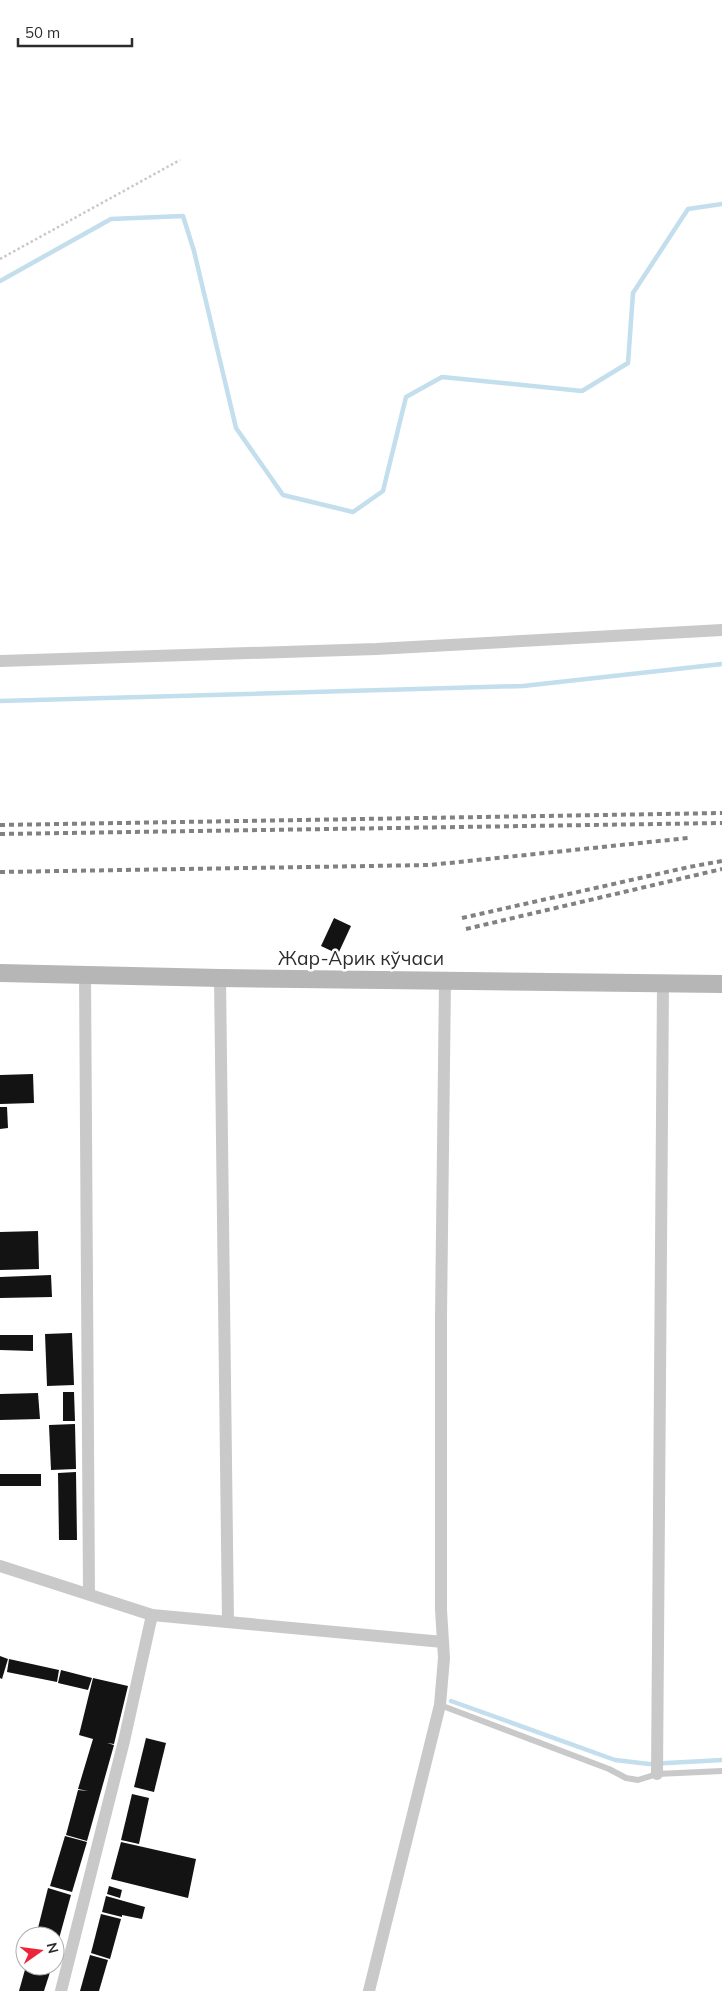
<svg xmlns="http://www.w3.org/2000/svg" width="722" height="1991" viewBox="0 0 722 1991" font-family="Mulish,sans-serif">
  <style>
    .lines { fill: none; stroke-linecap: round; stroke-linejoin: round }
    .stream { stroke: #c3deec; stroke-width: 4.5 }
    .building { fill: #131313 }
    .path { stroke: #c9c9c9; stroke-width: 2.5; stroke-dasharray: 2.5 2.5; stroke-linecap: butt }
    .lane { stroke: #c9c9c9; stroke-width: 6 }
    .street { stroke: #c9c9c9; stroke-width: 12 }
    .secondary { stroke: #b6b6b6; stroke-width: 18 }
    .rail { stroke: #818181; stroke-width: 4; stroke-dasharray: 5 4; stroke-linecap: butt }
    .labels { text-anchor: middle; stroke-width: 5; stroke-linejoin: round; paint-order: stroke }
    .street-label { font-size: 19px; fill: #2c2c2c; stroke: #fff }
  </style>
  <rect width="100%" height="100%" fill="#fff"/>
  <g class="lines">
    <g class="stream">
      <path d="M 0,281 L 111,219 L 183,216 L 194,251 L 236,428 L 283,495 L 353,512 L 383,491 L 406,397 L 442,377 L 582,391 L 628,363 L 633,293 L 688,209 L 722,204"/>
      <path d="M 0,701 L 523,686 L 722,664"/>
      <path d="M 451,1701 L 615,1760 L 649,1764 L 722,1760"/>
    </g>
  </g>
  <g class="building">
    <path d="M 334,918 L 351,926 L 338,954 L 321,946 Z"/>
    <path d="M 33,1074 L 34,1103 L 0,1104 L 0,1075 Z"/>
    <path d="M 0,1107 L 7,1107 L 8,1128 L 0,1129 Z"/>
    <path d="M 38,1231 L 39,1269 L 0,1270 L 0,1232 Z"/>
    <path d="M 51,1275 L 52,1297 L 0,1298 L 0,1277 Z"/>
    <path d="M 72,1333 L 74,1385 L 47,1386 L 45,1334 Z"/>
    <path d="M 0,1335 L 33,1335 L 33,1351 L 0,1350 Z"/>
    <path d="M 63,1392 L 74,1392 L 75,1421 L 63,1421 Z"/>
    <path d="M 38,1393 L 40,1419 L 0,1420 L 0,1394 Z"/>
    <path d="M 75,1424 L 76,1469 L 51,1470 L 49,1425 Z"/>
    <path d="M 76,1472 L 77,1540 L 59,1540 L 58,1473 Z"/>
    <rect x="0" y="1474" width="41" height="12"/>
    <path d="M 0,1656 L 8,1659 L 2,1679 L 0,1678 Z"/>
    <path d="M 9,1659 L 59,1670 L 57,1682 L 7,1672 Z"/>
    <path d="M 61,1670 L 92,1678 L 88,1690 L 58,1683 Z"/>
    <path d="M 93,1678 L 128,1686 L 114,1744 L 107,1743 L 114,1745 L 87,1841 L 66,1835 L 78,1790 L 88,1791 L 78,1789 L 93,1739 L 79,1735 Z"/>
    <path d="M 146,1738 L 166,1743 L 154,1792 L 134,1787 Z"/>
    <path d="M 132,1794 L 149,1798 L 139,1844 L 121,1840 Z"/>
    <path d="M 65,1836 L 87,1842 L 72,1892 L 50,1886 Z"/>
    <path d="M 121,1842 L 196,1859 L 188,1898 L 111,1879 Z"/>
    <path d="M 109,1886 L 122,1890 L 120,1898 L 107,1894 Z"/>
    <path d="M 48,1888 L 71,1895 L 57,1946 L 55,1946 L 55,1936 L 36,1936 Z"/>
    <path d="M 106,1896 L 145,1907 L 142,1919 L 122,1915 L 122,1917 L 102,1912 Z"/>
    <path d="M 101,1914 L 121,1919 L 110,1959 L 91,1953 Z"/>
    <path d="M 90,1955 L 108,1960 L 99,1991 L 80,1991 Z"/>
    <path d="M 26,1966 L 52,1966 L 44,1991 L 19,1991 Z"/>
  </g>
  <g class="lines">
    <path class="path" d="M 0,259 L 180,160"/>
    <path class="lane" d="M 440,1705 L 609,1769 L 626,1778 L 638,1780 L 657,1774 L 722,1771"/>
    <g class="street">
      <path d="M 0,661 L 376,649 L 722,630"/>
      <path d="M 85,974 L 89,1594"/>
      <path d="M 220,978 L 228,1622"/>
      <path d="M 0,1566 L 152,1615 L 443,1642"/>
      <path d="M 657,1774 L 663,985"/>
      <path d="M 61,1991 L 124,1741 L 152,1615"/>
      <path d="M 369,1991 L 440,1705 L 444,1658 L 441,1610 L 441,1316 L 445,980"/>
    </g>
    <path class="secondary" d="M 0,973 L 220,978 L 722,984"/>
    <g class="rail">
      <path d="M 0,825 L 722,813"/>
      <path d="M 0,834 L 722,823"/>
      <path d="M 0,872 L 430,865 L 688,838"/>
      <path d="M 462,918 L 689,867 L 722,861"/>
      <path d="M 466,929 L 722,869"/>
    </g>
  </g>
  <g class="labels">
    <g class="street-label">
      <text x="361" y="965">Жар-Арик кўчаси</text>
    </g>
  </g>
  <g transform="translate(40 1951) rotate(76)"><circle r="24" fill="#ffffff" stroke="#ababab"/>
  <path d="M0-4L9 19L0 12L-9 19Z" fill="#ec253b"/>
  <text y="-8" font-size="14" font-weight="bold" text-anchor="middle" fill="#2c2c2c">N</text>
  </g>
  <path d="M18 38v8h114v-8" fill="none" stroke="#2c2c2c" stroke-width="2.5"/>
  <text x="25" y="38" font-size="15" fill="#2c2c2c" stroke="#ffffff" stroke-width="4" paint-order="stroke">50 m</text>
</svg>
